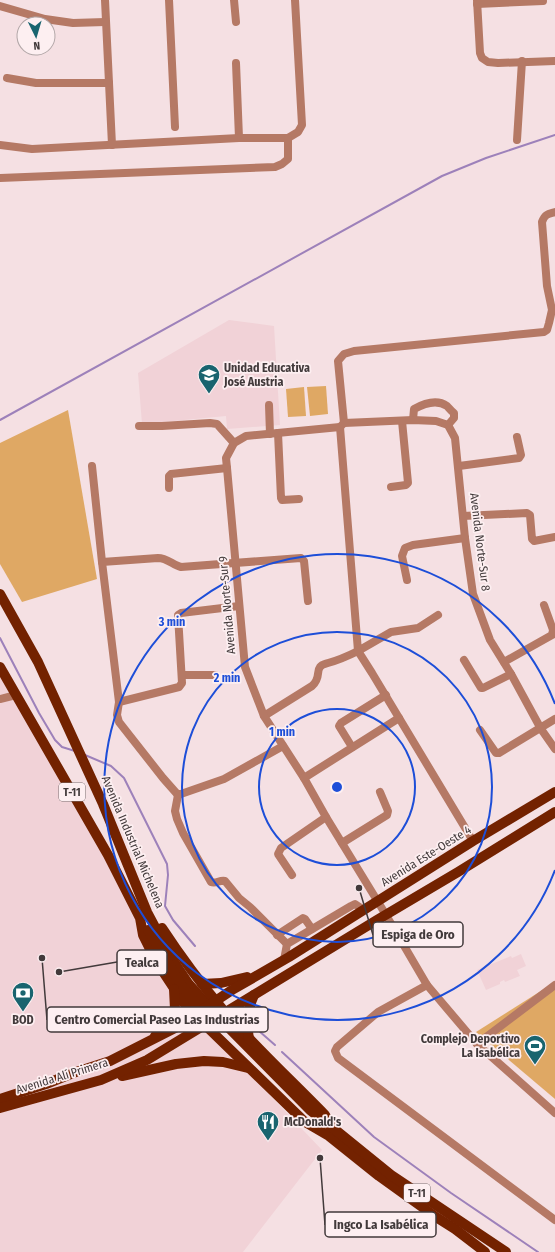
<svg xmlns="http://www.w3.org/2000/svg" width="555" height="1252" viewBox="0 0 555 1252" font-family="'Fira Sans Condensed',sans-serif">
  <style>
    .built { fill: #f1d2d7 }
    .green { fill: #dfa864 }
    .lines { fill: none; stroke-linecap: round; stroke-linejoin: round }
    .stream { stroke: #9d81ba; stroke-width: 2 }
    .minor { stroke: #b57965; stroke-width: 8 }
    .major { stroke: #732200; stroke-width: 10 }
    .ring { fill: none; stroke: #1d4ed8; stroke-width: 2 }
    .labels { text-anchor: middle; stroke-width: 3.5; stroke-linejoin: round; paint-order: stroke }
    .shield { fill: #fdeff1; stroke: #7a7072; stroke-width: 1 }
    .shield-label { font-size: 11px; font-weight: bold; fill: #423a3b }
    .poi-label { font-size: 12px; font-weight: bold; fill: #423a3b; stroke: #fdeff1; text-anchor: start }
    .street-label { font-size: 12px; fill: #423a3b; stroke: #fdeff1 }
    .centre { fill: #1d4ed8; stroke: #fdeff1; stroke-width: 2 }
    .ring-label { font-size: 12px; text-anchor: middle; font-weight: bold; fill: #1d4ed8; stroke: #fdeff1; stroke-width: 3.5; stroke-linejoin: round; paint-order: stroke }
    .leader { fill: none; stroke: #423a3b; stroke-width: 1.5 }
    .callout-dot { fill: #423a3b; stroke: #fdeff1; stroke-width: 1.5 }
    .callout { fill: #fdeff1; stroke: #423a3b; stroke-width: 1.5 }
    .callout-label { font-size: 13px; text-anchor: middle; font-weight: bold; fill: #423a3b }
  </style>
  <rect width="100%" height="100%" fill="#f5e0e3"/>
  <g class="built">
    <path d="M 229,320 L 274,326 L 280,425 L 227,429 L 226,416 L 142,424 L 138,373 Z"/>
    <path d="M 0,667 L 108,855 L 174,989 L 243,1067 L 322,1150 L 243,1252 L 0,1252 Z"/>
    <path d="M 521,954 L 526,966 L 517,970 L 520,976 L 505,982 L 504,980 L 500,982 L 500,984 L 486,990 L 477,970 L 511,956 L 512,958 Z"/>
  </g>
  <g class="green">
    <path d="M 326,386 L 328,414 L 310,416 L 307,387 Z"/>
    <path d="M 304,387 L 306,416 L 288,417 L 286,389 Z"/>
    <path d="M 68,410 L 97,579 L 22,602 L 0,564 L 0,443 Z"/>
    <path d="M 555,982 L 555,1099 L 476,1032 Z"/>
  </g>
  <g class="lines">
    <g class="stream">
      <path d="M 0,420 L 442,176 L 486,158 L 555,135"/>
      <path d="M 0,638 L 39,713 L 55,740 L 62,747 L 75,751"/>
      <path d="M 85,755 L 111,766 L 124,778 L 167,864 L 168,875 L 165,906 L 173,920 L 195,946"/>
      <path d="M 259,1031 L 275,1045"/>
      <path d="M 282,1052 L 374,1137 L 451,1193 L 538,1252"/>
    </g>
    <g class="minor">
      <path d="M 105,0 L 112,145"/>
      <path d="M 169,0 L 175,127"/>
      <path d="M 234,0 L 236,22"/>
      <path d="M 477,0 L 480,53 L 482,58 L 488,62 L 498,63 L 555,61"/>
      <path d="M 477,4 L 543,1"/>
      <path d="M 0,6 L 45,19 L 73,23 L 105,22"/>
      <path d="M 236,63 L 239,138"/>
      <path d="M 7,78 L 36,83 L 109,83"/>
      <path d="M 517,140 L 522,61"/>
      <path d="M 0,145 L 32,149 L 239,138 L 288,138 L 298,132 L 302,125 L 295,0"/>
      <path d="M 0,178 L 275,167 L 282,164 L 288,159 L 288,138"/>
      <path d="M 269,405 L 270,434"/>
      <path d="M 413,420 L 414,409 C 423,404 437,399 447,406 C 449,408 451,411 454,413 L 454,418 L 448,425"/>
      <path d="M 344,423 L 338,361 L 344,354 L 354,351 L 544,332 L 547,330 L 549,323 L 552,310 L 547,286 L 542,222 C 545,214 548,214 555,212"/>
      <path d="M 139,426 L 162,426 L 210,423 L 217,424 L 234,443"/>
      <path d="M 340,427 L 358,651 L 391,632 L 418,628 L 438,615"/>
      <path d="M 278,433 L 281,498 L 282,500 L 299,499"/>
      <path d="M 92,466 L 102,562"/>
      <path d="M 459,466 L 519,458 L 521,455 L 517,437"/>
      <path d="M 391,487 L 406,485 L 408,483 L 402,421"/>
      <path d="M 169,488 L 169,476 L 171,474 L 227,468"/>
      <path d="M 463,516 L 527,513 L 530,515 L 532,539 L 534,541 L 555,537"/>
      <path d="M 407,580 L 402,556 L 405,548 L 413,545 L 465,538"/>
      <path d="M 464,660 L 481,688 L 483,688 L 511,674"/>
      <path d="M 504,662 L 552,635 L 553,630 L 544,605"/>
      <path d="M 182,675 L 215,675"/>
      <path d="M 0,699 L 16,695"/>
      <path d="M 119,702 L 179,687 L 182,683 L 178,615 L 181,613 L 239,606"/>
      <path d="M 264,716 L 312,686 C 321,678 316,672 320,667 C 322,664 325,664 328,663 C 339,660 348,656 358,651 L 372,673 L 473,841"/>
      <path d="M 480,730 L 496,753 L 499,753 L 555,719"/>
      <path d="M 283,746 L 224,779 L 178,795 L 163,778 L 119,722 L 117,715 L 119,702 L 102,562 L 158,558 C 167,558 173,565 181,567 L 301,558 L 304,561 L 308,601"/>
      <path d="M 352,747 L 339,726 L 341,723 L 386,695"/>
      <path d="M 555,749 L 541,729 L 511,674 L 490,640 L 473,594 L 465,538 L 455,438 L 448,425 L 436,421 L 413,420 L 344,423 L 340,427 L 246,436 L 234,443 L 226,458 L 227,468 L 245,667 L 264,716 L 304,778 L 326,817 L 386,915 L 427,985 L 477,1044 L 555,1113"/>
      <path d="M 304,778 L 399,718"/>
      <path d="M 178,795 L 175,811 L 177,819 L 183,833 L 211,882 C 216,884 219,880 225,881 L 239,898 L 250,907 L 287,944"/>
      <path d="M 342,843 L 387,815 L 388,811 L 380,792"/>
      <path d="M 292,875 L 278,854 L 281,848 L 326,817"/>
      <path d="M 277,935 L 303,918 L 305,919 L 312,929"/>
      <path d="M 284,960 L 287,944 L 351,906 L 355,904 L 364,910"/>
      <path d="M 427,985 L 378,1012 L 337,1047 L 335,1051 L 338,1058 L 555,1220"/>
      <path d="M 477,1044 L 555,985"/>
    </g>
    <g class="major">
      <path d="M 0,594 L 38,662 L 103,804 L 147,912 L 172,959 L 188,983 L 221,1020 L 310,1110 L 333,1128"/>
      <path d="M 0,667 L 108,855 L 140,918 L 143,935 L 156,961 L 183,1002 L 205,1025 L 305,1122 L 329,1136 L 379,1176 L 436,1217 L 455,1229 L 485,1252"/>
      <path d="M 162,928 C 181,957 202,985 224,1011 C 256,1048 291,1080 325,1115 L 333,1128 L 391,1175 L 506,1252"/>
      <path d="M 148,930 L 182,986 L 203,1013"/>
      <path d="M 202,984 L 221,983 L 247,977"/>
      <path d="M 155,1036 L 172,1017 L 175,1009 L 174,989"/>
      <path d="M 249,1039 C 246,1021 247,1011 254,995"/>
      <path d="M 122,1076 L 176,1064 L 204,1061 L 223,1062 L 248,1068"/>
      <path d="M 0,1099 L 46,1084 L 73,1073 L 110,1061 L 175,1028 L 232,990 L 289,957 L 473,841 L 555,792"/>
      <path d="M 0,1108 L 101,1080 L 147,1060 L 377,920 L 458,872 L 555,812"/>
    </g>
  </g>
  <g class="ring">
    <circle cx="337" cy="787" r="78"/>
    <circle cx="337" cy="787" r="155"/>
    <path d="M555 870A233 233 0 1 1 555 704"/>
  </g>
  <defs>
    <g id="school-pin" transform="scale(1.15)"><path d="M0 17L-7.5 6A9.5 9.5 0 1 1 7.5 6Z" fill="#19646f" stroke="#fdeff1"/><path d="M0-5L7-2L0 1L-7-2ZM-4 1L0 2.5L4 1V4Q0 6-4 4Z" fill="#fff"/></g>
    <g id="bank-pin" transform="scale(1.15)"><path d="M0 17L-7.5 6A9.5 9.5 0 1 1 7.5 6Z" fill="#19646f" stroke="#fdeff1"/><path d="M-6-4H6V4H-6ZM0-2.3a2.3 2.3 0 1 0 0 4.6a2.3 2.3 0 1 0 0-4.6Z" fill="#fff"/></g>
    <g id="stadium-pin" transform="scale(1.15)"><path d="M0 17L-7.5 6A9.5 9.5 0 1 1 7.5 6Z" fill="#19646f" stroke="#fdeff1"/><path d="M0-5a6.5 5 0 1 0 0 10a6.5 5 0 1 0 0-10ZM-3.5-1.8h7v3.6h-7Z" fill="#fff"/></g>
    <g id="restaurant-pin" transform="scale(1.15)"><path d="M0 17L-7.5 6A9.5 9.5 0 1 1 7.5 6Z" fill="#19646f" stroke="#fdeff1"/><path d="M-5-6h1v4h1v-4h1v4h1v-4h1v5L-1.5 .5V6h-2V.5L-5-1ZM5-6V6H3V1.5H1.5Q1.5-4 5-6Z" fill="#fff"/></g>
  </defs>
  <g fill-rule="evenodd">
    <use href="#school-pin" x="209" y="375"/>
    <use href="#bank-pin" x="23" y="993"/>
    <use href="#stadium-pin" x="535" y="1046"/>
    <use href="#restaurant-pin" x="268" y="1122"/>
  </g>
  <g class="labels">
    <g class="shield">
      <rect x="59" y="783" width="26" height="18" rx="3"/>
      <rect x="404" y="1184" width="26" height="18" rx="3"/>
    </g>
    <g class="shield-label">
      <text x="72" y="796">T-11</text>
      <text x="417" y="1197">T-11</text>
    </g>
    <g class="poi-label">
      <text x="224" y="372">Unidad Educativa<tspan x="224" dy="14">José Austria</tspan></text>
      <text x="23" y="1024" text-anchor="middle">BOD</text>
      <text x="520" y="1043" text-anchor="end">Complejo Deportivo<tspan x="520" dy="14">La Isabélica</tspan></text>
      <text x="284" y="1126">McDonald's</text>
    </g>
    <g class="street-label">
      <text transform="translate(480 542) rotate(83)" y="4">Avenida Norte-Sur 8</text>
      <text transform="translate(227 605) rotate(-95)" y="4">Avenida Norte-Sur 9</text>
      <text transform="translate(133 842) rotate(67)" y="4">Avenida Industrial Michelena</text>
      <text transform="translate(426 856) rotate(-32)" y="4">Avenida Este-Oeste 4</text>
      <text transform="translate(62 1076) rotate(-17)" y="4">Avenida Alí Primera</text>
    </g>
  </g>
  <circle cx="337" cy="787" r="6" class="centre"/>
  <g class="ring-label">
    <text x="172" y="626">3 min</text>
    <text x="227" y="682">2 min</text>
    <text x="282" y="736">1 min</text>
  </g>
  <path class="leader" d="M359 888L373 935M59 972L117 962M42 958L47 1020M320 1158L325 1225"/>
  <g class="callout-dot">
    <circle cx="359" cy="888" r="4"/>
    <circle cx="59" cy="972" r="4"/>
    <circle cx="42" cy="958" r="4"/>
    <circle cx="320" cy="1158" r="4"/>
  </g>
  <g class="callout">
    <rect x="373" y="922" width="90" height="25" rx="4"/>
    <rect x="117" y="950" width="50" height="25" rx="4"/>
    <rect x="47" y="1007" width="221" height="25" rx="4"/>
    <rect x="325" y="1212" width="111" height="25" rx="4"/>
  </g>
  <g class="callout-label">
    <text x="418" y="939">Espiga de Oro</text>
    <text x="142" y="967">Tealca</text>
    <text x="157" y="1024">Centro Comercial Paseo Las Industrias</text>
    <text x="381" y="1229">Ingco La Isabélica</text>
  </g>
  <g transform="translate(36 36) rotate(175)"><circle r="19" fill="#fdeff1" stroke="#b2a7a8"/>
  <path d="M0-3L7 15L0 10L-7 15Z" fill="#19646f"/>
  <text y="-6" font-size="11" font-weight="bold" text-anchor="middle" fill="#423a3b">N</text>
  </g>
</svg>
